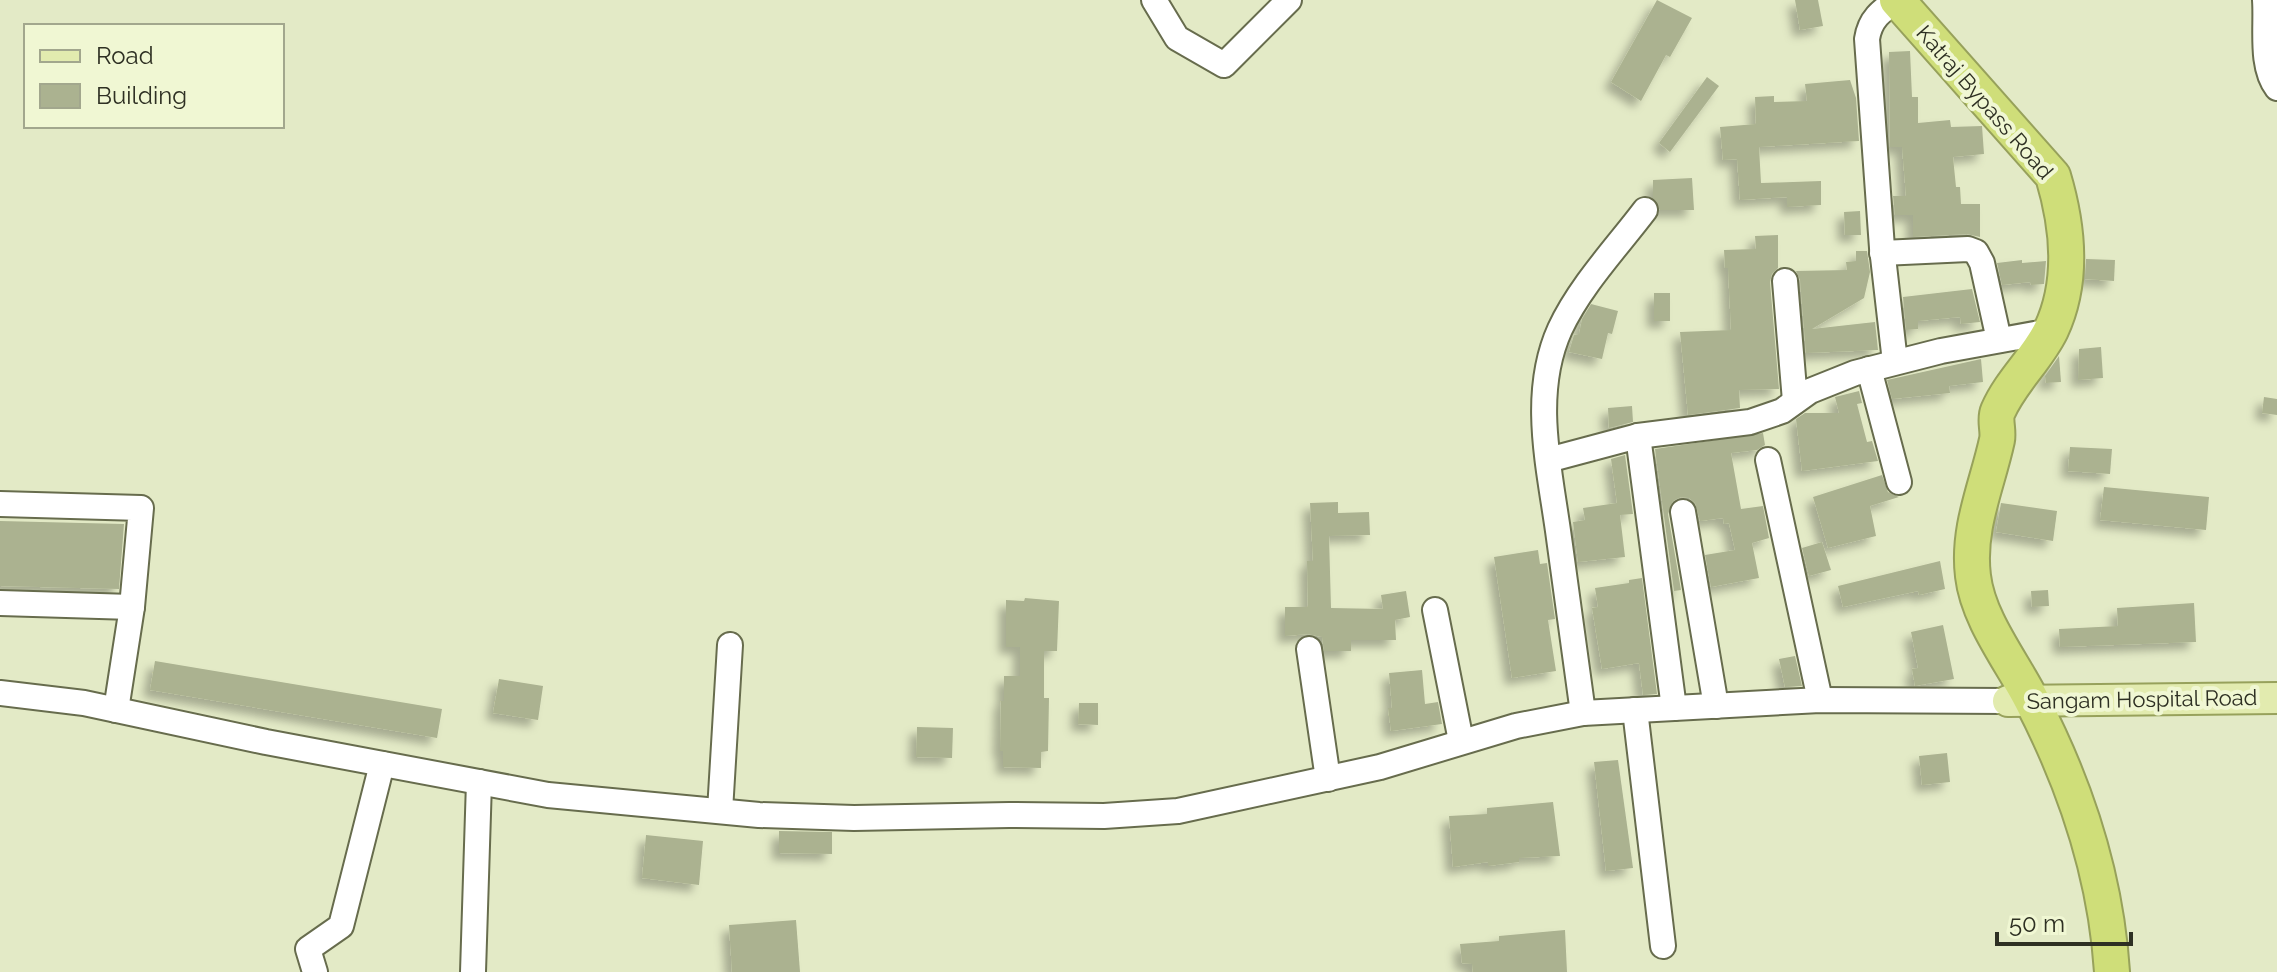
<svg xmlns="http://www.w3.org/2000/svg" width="2277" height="972" viewBox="0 0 2277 972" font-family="Raleway,sans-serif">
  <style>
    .building { fill: #abb290; filter: url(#shadow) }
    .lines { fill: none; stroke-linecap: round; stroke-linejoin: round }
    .minor-casing { stroke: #676c4d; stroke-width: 28 }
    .major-casing { stroke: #97a15b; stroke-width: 34 }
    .highway-casing { stroke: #97a15b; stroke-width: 38 }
    .minor { stroke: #fff; stroke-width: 24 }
    .major { stroke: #e2ebaf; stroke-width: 30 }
    .highway { stroke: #cfde79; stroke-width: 34 }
    .labels { text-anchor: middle; stroke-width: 8; stroke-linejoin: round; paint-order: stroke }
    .street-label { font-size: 22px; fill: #2e3023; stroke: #f0f7d3 }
  </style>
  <defs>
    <filter id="shadow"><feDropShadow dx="-7" dy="7" stdDeviation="4" flood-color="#0004"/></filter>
  </defs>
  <rect width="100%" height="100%" fill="#e3eac6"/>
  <g class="building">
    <path d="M 1657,0 L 1692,18 L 1670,57 L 1666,55 L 1641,101 L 1611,82 Z"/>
    <path d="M 1795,0 L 1818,0 L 1823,26 L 1800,30 Z"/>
    <path d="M 1910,51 L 1912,97 L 1918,97 L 1918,123 L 1950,120 L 1951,127 L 1982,126 L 1984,154 L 1953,157 L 1956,187 L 1960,187 L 1961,204 L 1980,204 L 1980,237 L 1967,234 L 1913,237 L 1913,215 L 1895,215 L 1893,196 L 1906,196 L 1902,147 L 1890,147 L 1889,52 Z"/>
    <path d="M 1707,77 L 1719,86 L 1670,152 L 1659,143 Z"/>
    <path d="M 1850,80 L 1856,98 L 1859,141 L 1759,147 L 1761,183 L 1821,181 L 1821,205 L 1787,207 L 1787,197 L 1740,200 L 1737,159 L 1723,160 L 1720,127 L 1756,124 L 1755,97 L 1774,96 L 1774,102 L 1807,101 L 1805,84 Z"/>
    <path d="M 1692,178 L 1694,210 L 1660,210 L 1653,198 L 1653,180 Z"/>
    <path d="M 1860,211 L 1861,235 L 1845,235 L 1844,212 Z"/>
    <path d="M 1778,235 L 1778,268 L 1772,274 L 1770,282 L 1779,389 L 1739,390 L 1740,408 L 1688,415 L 1680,332 L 1731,330 L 1728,268 L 1725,268 L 1724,250 L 1756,249 L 1755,236 Z"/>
    <path d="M 1856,251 L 1867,251 L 1870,272 L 1864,298 L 1812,329 L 1875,322 L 1878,350 L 1806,353 L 1800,280 L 1796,271 L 1847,270 L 1846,262 L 1856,261 Z"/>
    <path d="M 2086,259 L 2115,260 L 2114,281 L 2085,279 Z"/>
    <path d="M 2022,260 L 2022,263 L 2046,261 L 2044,284 L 2031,285 L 2030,282 L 2002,285 L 1997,263 Z"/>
    <path d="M 1972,289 L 1980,322 L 1961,324 L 1960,317 L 1918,321 L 1918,329 L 1906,330 L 1903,297 Z"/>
    <rect x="1654" y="293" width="16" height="28"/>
    <path d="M 1591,304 L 1618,311 L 1612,334 L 1608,333 L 1602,359 L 1569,352 L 1574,335 L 1579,334 L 1582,319 Z"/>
    <path d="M 2101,347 L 2103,378 L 2078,380 L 2079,349 Z"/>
    <path d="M 2059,356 L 2061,382 L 2046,383 L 2045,376 Z"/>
    <path d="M 1981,359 L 1983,382 L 1949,386 L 1950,393 L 1892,399 L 1887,380 Z"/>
    <path d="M 1859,391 L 1862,403 L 1857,404 L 1867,442 L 1872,441 L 1878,461 L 1802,471 L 1796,419 L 1805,413 L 1839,413 L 1835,397 Z"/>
    <path d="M 2264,397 L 2277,399 L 2277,415 L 2262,413 Z"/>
    <path d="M 1632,406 L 1633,422 L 1609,428 L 1608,408 Z"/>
    <path d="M 1763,433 L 1765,445 L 1757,450 L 1731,453 L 1741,509 L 1763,506 L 1769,538 L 1752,543 L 1759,578 L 1711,587 L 1705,555 L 1735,550 L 1729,523 L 1724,524 L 1723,518 L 1700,521 L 1695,503 L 1689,498 L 1681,497 L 1673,501 L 1668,514 L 1681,590 L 1674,591 L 1655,449 Z"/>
    <path d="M 2070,447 L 2112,449 L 2110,474 L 2068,471 Z"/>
    <path d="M 1625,455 L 1633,514 L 1620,515 L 1625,557 L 1578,562 L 1573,522 L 1585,520 L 1583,508 L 1617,503 L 1611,459 Z"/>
    <path d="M 1882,475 L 1888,492 L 1899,497 L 1870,506 L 1876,536 L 1828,548 L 1813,497 Z"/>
    <path d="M 2104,487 L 2209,497 L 2206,530 L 2100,520 Z"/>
    <path d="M 1338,502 L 1338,513 L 1369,512 L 1370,535 L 1329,536 L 1331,608 L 1383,609 L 1381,595 L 1406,591 L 1410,617 L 1395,620 L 1396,640 L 1351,640 L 1351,651 L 1324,651 L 1322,637 L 1308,634 L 1285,636 L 1285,607 L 1308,607 L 1307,561 L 1313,561 L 1310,503 Z"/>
    <path d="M 2001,503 L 2057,511 L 2053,541 L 1996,532 Z"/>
    <path d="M 0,521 L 124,524 L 119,589 L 0,586 Z"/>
    <path d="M 1822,542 L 1831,570 L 1809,576 L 1802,548 Z"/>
    <path d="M 1538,550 L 1540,564 L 1547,563 L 1555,619 L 1548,620 L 1556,671 L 1512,678 L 1494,557 Z"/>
    <path d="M 1940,561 L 1945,589 L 1919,595 L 1918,591 L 1843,607 L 1838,586 Z"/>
    <path d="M 1642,578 L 1657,694 L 1643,695 L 1639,663 L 1602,669 L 1592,608 L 1598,607 L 1595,588 L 1629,583 L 1629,580 Z"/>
    <path d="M 2048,590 L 2049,606 L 2032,607 L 2031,591 Z"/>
    <path d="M 1025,598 L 1059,601 L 1057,651 L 1044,651 L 1044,698 L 1049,698 L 1048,751 L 1041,752 L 1041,768 L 1003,767 L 1003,751 L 1000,751 L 1001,701 L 1004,701 L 1004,676 L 1020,676 L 1020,647 L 1006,647 L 1006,600 L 1024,601 Z"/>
    <path d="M 2194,603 L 2196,642 L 2060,647 L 2059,629 L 2118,626 L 2117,608 Z"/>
    <path d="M 1943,625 L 1954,679 L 1915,686 L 1912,669 L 1918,668 L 1911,632 Z"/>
    <path d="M 1795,656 L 1802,686 L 1785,687 L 1779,659 Z"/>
    <path d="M 155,661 L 442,709 L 437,738 L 150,690 Z"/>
    <path d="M 1422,670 L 1425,704 L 1438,702 L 1442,724 L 1391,731 L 1388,708 L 1392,708 L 1389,673 Z"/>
    <path d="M 499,679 L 543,686 L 538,720 L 493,713 Z"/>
    <path d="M 1079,703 L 1098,703 L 1098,725 L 1078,724 Z"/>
    <path d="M 917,727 L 953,728 L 952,758 L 916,757 Z"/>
    <path d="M 1947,753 L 1950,782 L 1922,785 L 1919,756 Z"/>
    <path d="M 1618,760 L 1633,868 L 1606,871 L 1594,762 Z"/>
    <path d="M 1553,802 L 1560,856 L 1519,858 L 1519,862 L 1488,866 L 1488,862 L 1453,867 L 1449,816 L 1487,814 L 1487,808 Z"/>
    <path d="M 779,831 L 832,832 L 832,854 L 779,853 Z"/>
    <path d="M 646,835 L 703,841 L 699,885 L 642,878 Z"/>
    <path d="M 796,920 L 800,972 L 732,972 L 729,925 Z"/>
    <path d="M 1565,930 L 1567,972 L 1473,972 L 1472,964 L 1462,963 L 1460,944 L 1499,941 L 1499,936 Z"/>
  </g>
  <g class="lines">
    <g class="minor-casing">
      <g id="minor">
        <path d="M 1154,0 L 1177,38 L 1224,65 L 1289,0"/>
        <path d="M 2265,0 C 2267,27 2260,66 2277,88"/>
        <path d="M 1882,253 L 1968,249 L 1976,252 L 1982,263 L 1999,340"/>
        <path d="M 1785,281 L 1795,401"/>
        <path d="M 1895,362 L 1882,248 L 1867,39 C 1870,19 1881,11 1897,0"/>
        <path d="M 1869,369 L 1899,482"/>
        <path d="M 1638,436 L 1674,708"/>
        <path d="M 1548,460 L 1638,436 L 1750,422 L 1782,411 L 1810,391 L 1855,373 L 1941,351 L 2051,331"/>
        <path d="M 1768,460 L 1820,700"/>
        <path d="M 0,504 L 141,508 L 132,607 L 116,710"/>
        <path d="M 1683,512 L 1716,706"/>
        <path d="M 0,603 L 132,607"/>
        <path d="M 1435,610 L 1461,741"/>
        <path d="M 1309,649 L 1328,779"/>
        <path d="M 0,693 L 84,703 L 266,742 L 548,795 L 759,815 L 854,818 L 1009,815 L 1104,816 L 1178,811 L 1380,767 L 1516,726 L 1583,713 L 1820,700 L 2008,701"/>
        <path d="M 1635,710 L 1663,946"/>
        <path d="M 1583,713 C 1575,655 1567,596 1559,538 C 1550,470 1530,395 1560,329 C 1580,286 1617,247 1645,210"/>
        <path d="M 720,811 L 730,645"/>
        <path d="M 315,972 L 308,949 L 341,926 L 382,764"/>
        <path d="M 473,972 L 479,782"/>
      </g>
    </g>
    <g class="major-casing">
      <path id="major" d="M 2008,701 L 2277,698"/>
    </g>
    <g class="highway-casing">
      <path id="highway" d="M 1897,0 L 2053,176 C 2068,226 2074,281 2051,330 C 2037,359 2011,381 1998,411 C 1994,420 1999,430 1997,440 C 1987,486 1967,528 1973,576 C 1978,620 2013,663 2032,701 C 2076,786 2106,877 2112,972"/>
    </g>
    <use href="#minor" class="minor"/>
    <use href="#major" class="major"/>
    <use href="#highway" class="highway"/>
  </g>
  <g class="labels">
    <g class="street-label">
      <text transform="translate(1985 102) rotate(49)" y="8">Katraj Bypass Road</text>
      <text transform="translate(2142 699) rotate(-1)" y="8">Sangam Hospital Road</text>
    </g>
  </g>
  <rect x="24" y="24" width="260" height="104" fill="#f0f7d3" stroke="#a2a78d" stroke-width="2"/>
  <rect x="40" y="50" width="40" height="12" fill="#e2ebaf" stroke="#a2a78d" stroke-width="2"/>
  <text x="96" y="64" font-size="24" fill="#2e3023">Road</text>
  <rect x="40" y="84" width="40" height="24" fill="#abb290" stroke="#a2a78d" stroke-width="2"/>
  <text x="96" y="104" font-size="24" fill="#2e3023">Building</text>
  <path d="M1997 932v12h134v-12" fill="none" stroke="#2e3023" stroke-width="4"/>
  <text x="2009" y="932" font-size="24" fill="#2e3023" stroke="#f0f7d3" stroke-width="6" paint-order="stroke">50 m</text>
</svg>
